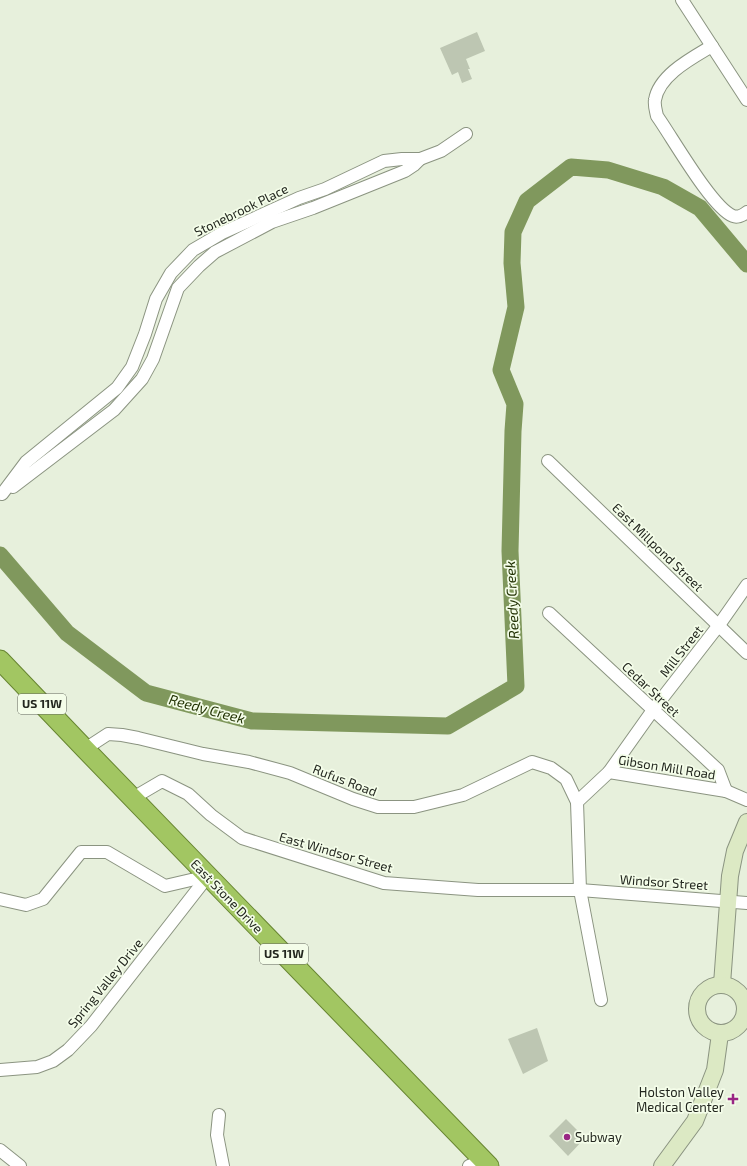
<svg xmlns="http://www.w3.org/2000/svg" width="747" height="1166" viewBox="0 0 747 1166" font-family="'Exo 2',sans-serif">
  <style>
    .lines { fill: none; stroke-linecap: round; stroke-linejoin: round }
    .river { stroke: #80985d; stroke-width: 17 }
    .building { fill: #bdc6b2 }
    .minor-casing { stroke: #8b9481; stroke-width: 14 }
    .tertiary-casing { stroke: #8b9481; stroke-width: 16 }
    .secondary-casing { stroke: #8b9481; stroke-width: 18 }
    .trunk-casing { stroke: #678531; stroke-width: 21 }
    .minor { stroke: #fff; stroke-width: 12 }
    .tertiary { stroke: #fff; stroke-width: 14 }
    .secondary { stroke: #dce9c4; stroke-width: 16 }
    .trunk { stroke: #a2c662; stroke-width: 19 }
    .poi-dot { fill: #992684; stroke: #f4fde9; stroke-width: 1.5 }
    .labels { text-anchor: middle; stroke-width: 3.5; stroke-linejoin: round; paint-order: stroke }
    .shield { fill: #f4fde9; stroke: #62675c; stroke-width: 1 }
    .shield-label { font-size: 12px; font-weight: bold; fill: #23271f }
    .street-label { font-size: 13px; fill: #23271f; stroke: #f4fde9 }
    .poi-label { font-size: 13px; fill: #23271f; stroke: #f4fde9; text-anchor: end }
    .water-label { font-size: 14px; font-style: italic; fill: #233305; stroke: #f4fde9 }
  </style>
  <rect width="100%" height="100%" fill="#e7f0dc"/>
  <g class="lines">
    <path class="river" d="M 0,555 L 67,633 L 146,693 L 252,721 L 448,726 L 516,686 L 510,551 L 513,431 L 515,404 L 501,370 L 516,307 L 512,263 L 513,232 L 527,201 L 571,167 L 608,170 L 663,187 L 700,208 L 747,264"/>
  </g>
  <g class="building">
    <path d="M 477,32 L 485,51 L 466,59 L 470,69 L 468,69 L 472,79 L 462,83 L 458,72 L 452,75 L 440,48 Z"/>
    <path d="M 537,1028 L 548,1061 L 523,1074 L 508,1039 Z"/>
    <path d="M 566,1119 L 585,1138 L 568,1156 L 549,1136 Z"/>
  </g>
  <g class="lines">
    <g class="minor-casing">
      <g id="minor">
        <path d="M 682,0 L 747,100"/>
        <path d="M 712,46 C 692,58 659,75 655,100 C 654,105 656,111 657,116 C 672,137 712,208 733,216 C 738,218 743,215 747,212"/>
        <path d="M 548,461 L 747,653"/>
        <path d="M 13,487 L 114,410 L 142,379 L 153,359 L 178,288 L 199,266 L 215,252 L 272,222 L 313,208 L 405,171 L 414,165 L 420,159"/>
        <path d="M 2,494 L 26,462 L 117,388 L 132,367 L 145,334 L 156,299 L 171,273 L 193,250 L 222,233 L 299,198 L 325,189 L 384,161 L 402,159 L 420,159 L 441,151 L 466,134"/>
        <path d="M 549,613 L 718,770 L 726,791"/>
        <path d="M 85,749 L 108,734 L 122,735 L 138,738 L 203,754 L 249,762 L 290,773 L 353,799 L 378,807 L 414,807 L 463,795 L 532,762 L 551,768 L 566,779 L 577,802"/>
        <path d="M 609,772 L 653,710 L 719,625 L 747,585"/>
        <path d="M 133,798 L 162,781 L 188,794 L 211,815 L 242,838 L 384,883 L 478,890 L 580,890 L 747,903"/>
        <path d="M 0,899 L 26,905 L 43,899 L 81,852 L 107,852 L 165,886 L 208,876"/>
        <path d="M 601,1000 L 580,890 L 577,802 L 609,772 L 726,791 L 747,800"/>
        <path d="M 0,1070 L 37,1067 L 53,1061 L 68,1050 L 91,1026 L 208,876"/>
        <path d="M 219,1115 L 217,1135 L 223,1166"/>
        <path d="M 0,1150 L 20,1166"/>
        <path d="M 469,1166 L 483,1160"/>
      </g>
    </g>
    <g class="tertiary-casing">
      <g id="tertiary">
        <path d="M 744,1004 L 747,1005"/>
        <path d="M 743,1018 L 747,1018"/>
      </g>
    </g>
    <g class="secondary-casing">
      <g id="secondary">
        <path d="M 722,984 L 730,876 L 735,851 L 747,822"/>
        <circle cx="721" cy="1009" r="24"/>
        <path d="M 662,1166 L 695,1121 L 715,1070 L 720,1034"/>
      </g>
    </g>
    <g class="trunk-casing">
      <path id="trunk" d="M 0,660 L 85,749 L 489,1166"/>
    </g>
    <use href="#minor" class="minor"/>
    <use href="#tertiary" class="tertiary"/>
    <use href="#secondary" class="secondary"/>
    <use href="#trunk" class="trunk"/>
  </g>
  <g class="poi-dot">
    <path d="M731 1093h4v4h4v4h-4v4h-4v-4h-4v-4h4z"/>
    <circle cx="567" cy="1137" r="4"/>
  </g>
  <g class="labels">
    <g class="shield">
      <rect x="18" y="694" width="48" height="20" rx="3"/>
      <rect x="260" y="944" width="48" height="20" rx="3"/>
    </g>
    <g class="shield-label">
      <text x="42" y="708">US 11W</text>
      <text x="284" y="958">US 11W</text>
    </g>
    <g class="street-label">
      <text transform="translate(241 210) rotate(-26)" y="5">Stonebrook Place</text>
      <text transform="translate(658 547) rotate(44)" y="5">East Millpond Street</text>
      <text transform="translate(681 651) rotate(-52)" y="5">Mill Street</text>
      <text transform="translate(651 689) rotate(43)" y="5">Cedar Street</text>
      <text transform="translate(667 767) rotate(9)" y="5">Gibson Mill Road</text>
      <text transform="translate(345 780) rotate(21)" y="5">Rufus Road</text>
      <text transform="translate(336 852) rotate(16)" y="5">East Windsor Street</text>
      <text transform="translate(664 882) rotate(4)" y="5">Windsor Street</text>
      <text transform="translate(227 896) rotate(46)" y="5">East Stone Drive</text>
      <text transform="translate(105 983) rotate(-51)" y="5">Spring Valley Drive</text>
    </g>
    <g class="poi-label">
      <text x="724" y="1097">Holston Valley<tspan x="724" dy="15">Medical Center</tspan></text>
      <text x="575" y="1142" text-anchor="start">Subway</text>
    </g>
    <g class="water-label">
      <text transform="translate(512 600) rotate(-93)" y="5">Reedy Creek</text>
      <text transform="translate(207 709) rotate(15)" y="5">Reedy Creek</text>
    </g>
  </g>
</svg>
